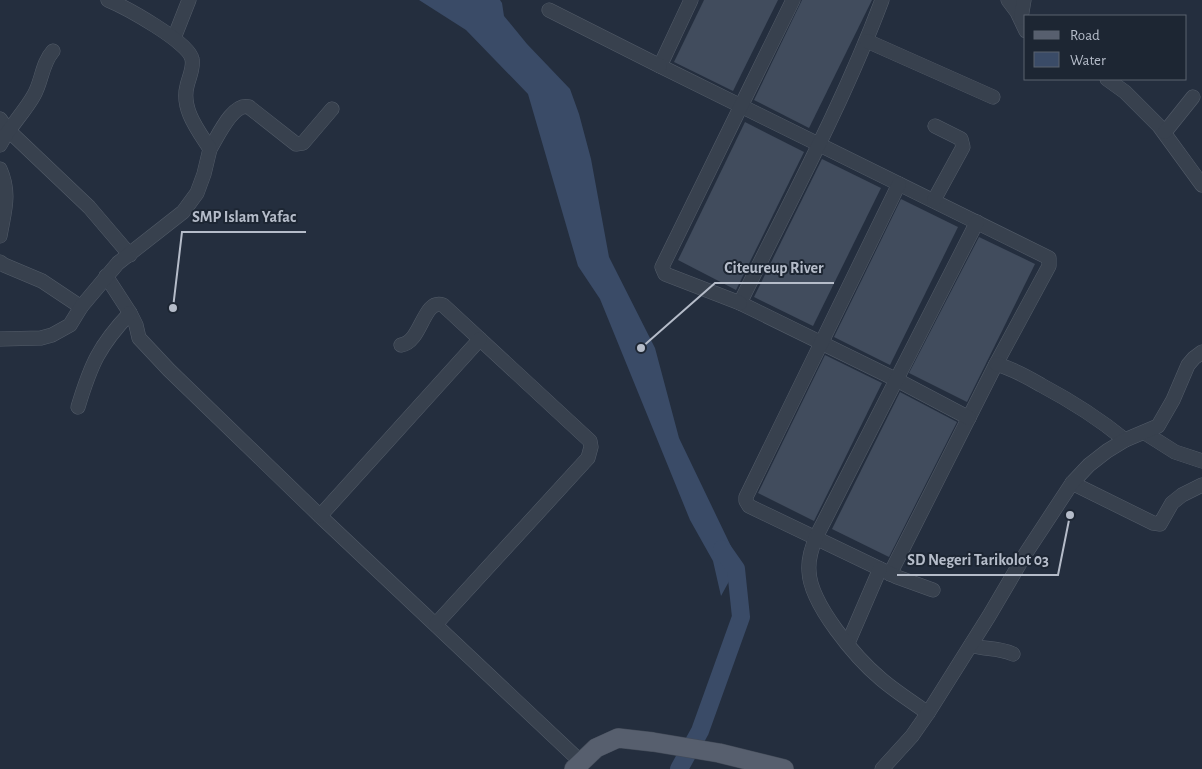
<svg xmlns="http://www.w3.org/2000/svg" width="1202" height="769" viewBox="0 0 1202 769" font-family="'Alegreya Sans',sans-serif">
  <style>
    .water { fill: #3a4b67 }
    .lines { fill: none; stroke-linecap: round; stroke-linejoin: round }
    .river { stroke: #3a4b67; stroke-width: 18 }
    .building { fill: #414c5d }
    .minor-casing { stroke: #535c69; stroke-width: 15 }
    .major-casing { stroke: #424a57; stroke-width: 20 }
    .minor { stroke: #38414e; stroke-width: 14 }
    .major { stroke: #575f6e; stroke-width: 19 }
    .leader { fill: none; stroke: #b5bcc9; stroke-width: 2 }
    .callout-dot { fill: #b5bcc9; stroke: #1d2633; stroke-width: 2 }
    .callout-label { font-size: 16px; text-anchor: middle; font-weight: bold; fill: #b5bcc9; stroke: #1d2633; stroke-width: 4; stroke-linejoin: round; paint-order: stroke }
  </style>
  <rect width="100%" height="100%" fill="#242e3e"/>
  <path class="water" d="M 419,0 L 500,0 L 502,3 L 504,16 L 527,44 L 570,89 L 579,114 L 591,159 L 609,257 L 655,348 L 679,438 L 739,563 L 721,596 L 713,561 L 690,520 L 600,299 L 578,266 L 528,94 L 466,30 Z"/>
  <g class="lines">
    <path class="river" d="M 679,769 L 700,731 L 741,617 L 736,569 L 722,549"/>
  </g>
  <g class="building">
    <path d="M 704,0 L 778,0 L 733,91 L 674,62 Z"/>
    <path d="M 802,0 L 872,0 L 809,128 L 754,100 Z"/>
    <path d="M 745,122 L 804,152 L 736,290 L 678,260 Z"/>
    <path d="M 822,159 L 881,188 L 813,326 L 754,297 Z"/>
    <path d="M 901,199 L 958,227 L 890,365 L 834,337 Z"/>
    <path d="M 979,237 L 1035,264 L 967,402 L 909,373 Z"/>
    <path d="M 825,355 L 882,383 L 814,521 L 758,493 Z"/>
    <path d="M 900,392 L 957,422 L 889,557 L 832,529 Z"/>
  </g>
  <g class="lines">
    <g class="minor-casing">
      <g id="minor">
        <path d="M 691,0 L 660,66 L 1049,258 L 1049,266 L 996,364 L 890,574"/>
        <path d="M 882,0 C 843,104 789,203 740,303 L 897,380 L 969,418"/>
        <path d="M 1008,0 L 1017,12 L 1026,31"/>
        <path d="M 549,10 L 660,66"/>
        <path d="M 1021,18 L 1024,0"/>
        <path d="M 174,38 L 189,0"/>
        <path d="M 867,41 L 993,97"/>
        <path d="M 1107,79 L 1125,92 L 1159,126 L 1202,185"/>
        <path d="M 0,119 L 8,130 L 89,207 L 130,255"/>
        <path d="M 1165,132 L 1193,97"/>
        <path d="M 0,145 C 9,127 24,113 34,95 C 42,81 42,63 53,51"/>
        <path d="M 210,149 C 218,136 233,102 249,107 L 296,144 L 303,143 L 332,109"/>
        <path d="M 0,169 C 11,194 4,212 0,236"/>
        <path d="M 899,184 L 746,497 L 746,501 L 749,506 L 897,577 L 933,590"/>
        <path d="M 934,200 L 963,147 L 961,139 L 935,126"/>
        <path d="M 0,262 L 4,265 L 42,281 L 81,307"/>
        <path d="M 106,276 L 130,313 L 136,325 L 139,338 L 169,370 L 320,516 L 581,762"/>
        <path d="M 740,303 L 665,274 L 662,267 L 793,0"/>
        <path d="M 0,339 L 41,338 L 52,335 L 70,325 L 81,307 L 118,263 L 183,212 L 197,193 L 204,174 L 210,149 C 198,130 181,109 187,86 C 189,77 194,68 192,59 C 189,42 125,7 108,0"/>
        <path d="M 401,345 C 422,342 423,298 443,305 L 590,441 L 591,447 L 588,458 L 436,624"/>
        <path d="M 996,364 C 1013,369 1026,376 1041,385 C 1073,402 1097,417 1125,440"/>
        <path d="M 78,407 C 91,364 99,346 130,313"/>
        <path d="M 1145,433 L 1175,452 L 1202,461"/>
        <path d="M 1072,483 L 1153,523 L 1160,524 L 1172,503 L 1182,495 L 1202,485"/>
        <path d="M 320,516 L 480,339"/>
        <path d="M 848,643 L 880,569"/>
        <path d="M 971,645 C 985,650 997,647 1013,654"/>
        <path d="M 928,713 C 912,702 895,691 881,679 C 856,658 810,604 809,571 C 808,559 812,548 816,537 L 977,222"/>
        <path d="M 882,769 L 912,736 L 928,713 L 989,616 L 1026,553 L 1072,483 L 1089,465 L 1107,451 L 1125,440 L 1158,426 L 1173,400 L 1188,365 L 1194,358 L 1202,352"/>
      </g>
    </g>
    <g class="major-casing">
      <path id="major" d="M 574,769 L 596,748 L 618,738 L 653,742 L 719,753 L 784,769"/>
    </g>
    <use href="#minor" class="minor"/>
    <use href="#major" class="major"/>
  </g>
  <path class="leader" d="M173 308L182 232H306M641 348L715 283H834M1070 515L1058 575H897"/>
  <g class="callout-dot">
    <circle cx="173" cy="308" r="5"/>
    <circle cx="641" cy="348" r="5"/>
    <circle cx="1070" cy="515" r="5"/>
  </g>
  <g class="callout-label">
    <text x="244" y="222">SMP Islam Yafac</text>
    <text x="774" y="273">Citeureup River</text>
    <text x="978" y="565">SD Negeri Tarikolot 03</text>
  </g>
  <rect x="1024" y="15" width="162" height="65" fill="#1d2633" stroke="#5a626f"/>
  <rect x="1034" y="31" width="25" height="8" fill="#575f6e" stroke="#5a626f"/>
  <text x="1070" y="40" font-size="15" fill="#b5bcc9">Road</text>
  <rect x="1034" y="52" width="25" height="15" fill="#3a4b67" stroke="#5a626f"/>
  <text x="1070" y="65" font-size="15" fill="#b5bcc9">Water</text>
</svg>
